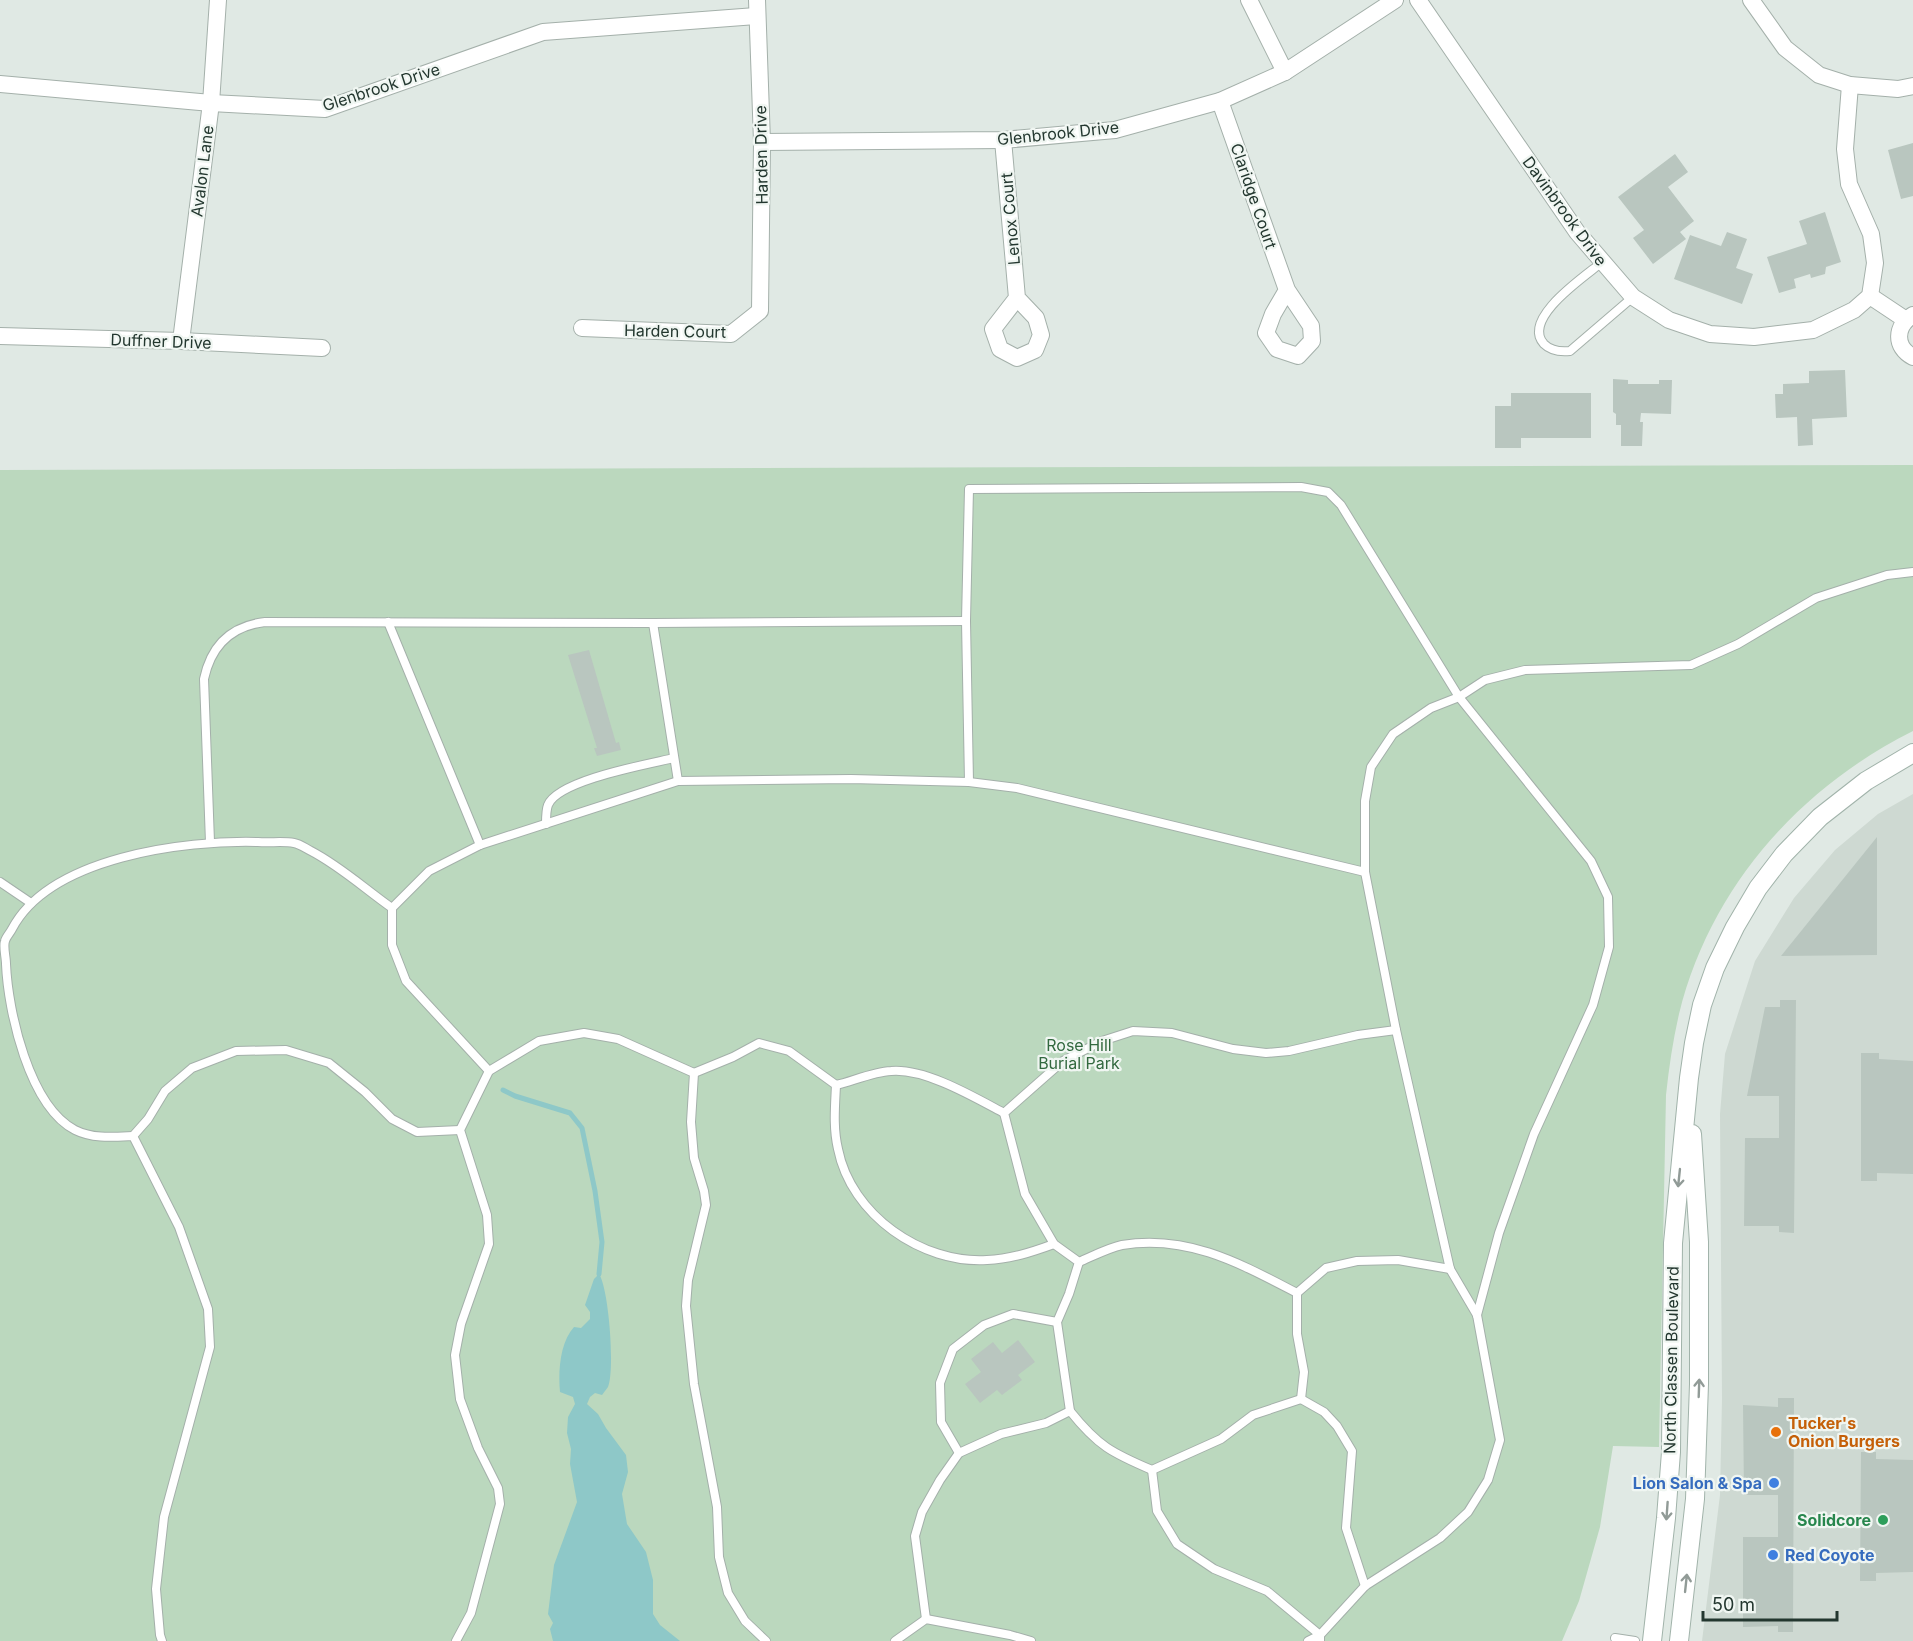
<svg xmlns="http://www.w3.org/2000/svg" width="1913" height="1641" viewBox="0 0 1913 1641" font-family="Inter,sans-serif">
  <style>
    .built { fill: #ced9d2 }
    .green { fill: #bbd8be }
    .water { fill: #8ec8c8 }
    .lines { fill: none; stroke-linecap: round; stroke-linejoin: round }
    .stream { stroke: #8ec8c8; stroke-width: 5 }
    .building { fill: #b9c6bf }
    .service-casing { stroke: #a4b0aa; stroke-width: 10 }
    .minor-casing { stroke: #a4b0aa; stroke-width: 18 }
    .secondary-casing { stroke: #a1b3aa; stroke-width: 20 }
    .service { stroke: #fff; stroke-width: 8 }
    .minor { stroke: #fff; stroke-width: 16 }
    .secondary { stroke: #fff; stroke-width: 18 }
    .oneway { stroke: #919b97 }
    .food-dot { fill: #e8710a; stroke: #f0f6f2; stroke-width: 2 }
    .shop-dot { fill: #3f7fe0; stroke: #f0f6f2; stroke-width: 2 }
    .leisure-dot { fill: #2e9e5b; stroke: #f0f6f2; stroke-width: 2 }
    .labels { text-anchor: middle; stroke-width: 4.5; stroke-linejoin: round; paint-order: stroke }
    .street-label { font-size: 16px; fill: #23372f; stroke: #f0f6f2 }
    .park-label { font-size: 16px; fill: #32693f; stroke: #f0f6f2 }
    .food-label { font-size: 16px; font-weight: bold; fill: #c56008; stroke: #f0f6f2; text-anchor: start }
    .shop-label { font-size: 16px; font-weight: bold; fill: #366cbe; stroke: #f0f6f2; text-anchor: end }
    .leisure-label { font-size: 16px; font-weight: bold; fill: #27864d; stroke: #f0f6f2; text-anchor: end }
  </style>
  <rect width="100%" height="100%" fill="#e0e9e4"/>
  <path class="built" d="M 1913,794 L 1913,1641 L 1702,1641 L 1720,1495 L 1722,1399 L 1720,1114 L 1725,1054 L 1755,961 L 1794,898 L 1835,850 L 1878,814 Z"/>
  <path class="green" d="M 1913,465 L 1913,731 C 1799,788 1710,888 1679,1014 C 1673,1040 1669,1067 1666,1095 L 1659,1447 L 1613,1446 L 1600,1527 L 1579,1601 L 1562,1641 L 0,1641 L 0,470 Z"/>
  <path class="water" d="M 599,1274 C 609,1289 615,1370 608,1387 C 606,1390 604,1392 602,1395 L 595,1393 L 590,1397 L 587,1404 L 598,1414 L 606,1428 L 626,1455 L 628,1472 L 622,1494 L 627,1524 L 646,1552 L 653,1580 L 653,1614 L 660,1625 L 680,1641 L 553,1641 L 550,1629 L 553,1623 L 548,1614 L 554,1565 L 577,1502 L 570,1464 L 571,1449 L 567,1433 L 568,1417 L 575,1404 L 573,1397 L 560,1392 C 558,1372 560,1342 574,1327 L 581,1328 L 590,1319 L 590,1312 L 585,1305 L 594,1279 Z"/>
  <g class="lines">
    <path class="stream" d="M 503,1090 L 515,1096 L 570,1113 L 582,1128 L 595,1191 L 602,1242 L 599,1274"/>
  </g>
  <g class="building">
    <path d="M 1913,143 L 1913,196 L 1901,199 L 1888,150 Z"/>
    <path d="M 1675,154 L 1688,172 L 1668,187 L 1694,221 L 1680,232 L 1686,239 L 1653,264 L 1633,238 L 1644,230 L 1618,197 Z"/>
    <path d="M 1825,212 L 1841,262 L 1826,267 L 1825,274 L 1811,278 L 1810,274 L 1794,279 L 1796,288 L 1779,293 L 1767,257 L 1807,244 L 1799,221 Z"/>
    <path d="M 1727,232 L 1747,239 L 1736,268 L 1753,274 L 1742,304 L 1674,279 L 1690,235 L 1721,246 Z"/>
    <path d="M 1845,370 L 1847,417 L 1812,419 L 1813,445 L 1798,446 L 1797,417 L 1776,418 L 1775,394 L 1783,394 L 1783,384 L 1809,383 L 1809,371 Z"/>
    <path d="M 1613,379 L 1628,380 L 1628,384 L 1659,384 L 1659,380 L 1672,380 L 1671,414 L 1641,413 L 1640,422 L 1643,422 L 1642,446 L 1621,446 L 1621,425 L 1616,425 L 1616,414 L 1613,412 Z"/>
    <path d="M 1511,393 L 1591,393 L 1591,438 L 1521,438 L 1521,448 L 1495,448 L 1495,406 L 1511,406 Z"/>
    <path d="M 589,650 L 616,743 L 619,742 L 621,750 L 597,756 L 594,748 L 597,748 L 568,655 Z"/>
    <path d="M 1877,837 L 1877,955 L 1781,956 Z"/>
    <path d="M 1780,1000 L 1796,1000 L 1794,1233 L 1779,1232 L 1779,1226 L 1744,1226 L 1745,1138 L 1779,1138 L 1779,1096 L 1747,1096 L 1765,1007 L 1780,1007 Z"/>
    <path d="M 1861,1053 L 1879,1053 L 1879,1059 L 1913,1061 L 1913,1174 L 1877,1173 L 1877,1181 L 1861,1181 Z"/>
    <path d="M 1018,1340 L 1035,1362 L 1018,1375 L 1022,1380 L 1002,1395 L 997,1390 L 980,1403 L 965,1384 L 981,1372 L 971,1359 L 993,1342 L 1002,1353 Z"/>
    <path d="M 1778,1398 L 1794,1398 L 1793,1632 L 1778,1632 L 1778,1626 L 1743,1627 L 1743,1537 L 1778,1537 L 1778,1495 L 1744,1495 L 1743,1405 L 1778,1407 Z"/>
    <path d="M 1861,1452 L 1876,1452 L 1876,1459 L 1913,1460 L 1913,1572 L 1876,1573 L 1876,1581 L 1860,1581 Z"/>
  </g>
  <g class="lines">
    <g class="service-casing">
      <g id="service">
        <path d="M 1601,263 C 1584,277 1521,319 1544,344 C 1551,351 1560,352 1570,351 L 1633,297"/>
        <path d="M 388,622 L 480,845"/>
        <path d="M 653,623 L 678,781"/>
        <path d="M 969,782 L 966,621 L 969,489 L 1301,487 L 1328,492 L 1341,505 L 1459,697 L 1591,861 L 1608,897 L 1609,947 L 1593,1005 L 1534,1134 L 1499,1233 L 1477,1315"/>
        <path d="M 546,824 C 546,818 546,810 548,805 C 558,780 649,764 674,758"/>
        <path d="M 210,842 L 204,679 C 211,646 231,626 265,622 L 653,623 L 966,621"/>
        <path d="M 0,882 L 31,903"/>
        <path d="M 489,1071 L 406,981 L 392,945 L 392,908 L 429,871 L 480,845 L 678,781 L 851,779 L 969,782 L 1017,788 L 1365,872"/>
        <path d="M 694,1073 L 733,1057 L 759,1043 L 789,1051 L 836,1085 C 835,1107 833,1128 838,1149 C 851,1215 922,1264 987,1260 C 1011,1259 1032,1252 1054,1244"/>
        <path d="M 836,1085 C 853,1081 873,1072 891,1071 C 925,1068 974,1097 1004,1113"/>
        <path d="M 133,1136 L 148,1119 L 165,1091 L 192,1068 L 236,1051 L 286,1050 L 329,1063 L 365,1092 L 392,1119 L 417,1132 L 460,1130"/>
        <path d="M 1079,1262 C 1093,1256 1108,1248 1122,1245 C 1188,1234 1241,1264 1297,1293"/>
        <path d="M 1301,1399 L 1304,1372 L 1297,1334 L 1297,1293 L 1326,1268 L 1357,1261 L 1398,1260 L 1450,1269"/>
        <path d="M 1301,1399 L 1324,1412 L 1337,1426 L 1352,1451 L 1346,1528 L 1365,1586"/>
        <path d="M 1070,1411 L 1057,1322 L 1069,1294 L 1079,1262 L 1054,1244 L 1025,1194 L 1004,1113 L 1063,1061 L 1102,1041 L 1133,1031 L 1172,1033 L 1233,1049 L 1266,1053 L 1289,1051 L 1358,1035 L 1396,1030"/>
        <path d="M 959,1453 L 941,1422 L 940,1383 L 953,1349 L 984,1325 L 1013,1314 L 1057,1322"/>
        <path d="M 1152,1470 L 1157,1511 L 1177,1544 L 1214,1569 L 1267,1591 L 1320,1635 L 1365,1586 L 1440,1538 L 1468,1512 L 1488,1480 L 1500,1440 L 1477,1315 L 1450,1269 L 1396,1030 L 1365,872 L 1365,801 L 1371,767 L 1393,734 L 1431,708 L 1459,697 L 1485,680 L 1525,670 L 1691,665 L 1738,644 L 1816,598 L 1887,575 L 1913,572"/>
        <path d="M 926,1619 L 915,1536 L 922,1512 L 940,1480 L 959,1453 L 1001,1434 L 1046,1423 L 1070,1411 C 1098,1446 1112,1453 1152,1470 L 1221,1439 L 1253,1415 L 1301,1399"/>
        <path d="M 1615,1638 L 1635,1641"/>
        <path d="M 162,1641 L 160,1635 L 156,1589 L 164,1517 L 210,1347 L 208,1309 L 179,1227 L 133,1136 C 113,1137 93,1139 75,1130 C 29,1106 8,1011 6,964 C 6,957 3,947 5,941 C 6,937 10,933 12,929 C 50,857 184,840 258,842 C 270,843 283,841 294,843 C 300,844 305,848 311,851 C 340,866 365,889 392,908"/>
        <path d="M 456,1641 L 471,1613 L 500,1504 L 498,1488 L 478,1448 L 460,1399 L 455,1355 L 461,1324 L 489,1244 L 487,1215 L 460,1130 L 489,1071 L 539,1041 L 584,1033 L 618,1039 L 694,1073 L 691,1122 L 694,1158 L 704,1191 L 706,1205 L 688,1280 L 686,1306 L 694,1384 L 717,1507 L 719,1557 L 728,1593 L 745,1621 L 766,1641"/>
        <path d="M 895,1641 L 926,1619 L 1010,1635 L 1031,1641"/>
        <path d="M 1308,1641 L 1320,1635 L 1320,1641"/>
      </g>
    </g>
    <g class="minor-casing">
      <g id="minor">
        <path d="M 1249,0 L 1285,72"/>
        <path d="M 1418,0 L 1577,232 L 1633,297 L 1669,320 L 1710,334 L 1754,337 L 1813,330 L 1854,310 L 1870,296 L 1875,263 L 1871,234 L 1849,184 L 1845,149 L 1850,85"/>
        <path d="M 1751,0 L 1785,48 L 1819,75 L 1850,85 L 1898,89 L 1913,86"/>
        <path d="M 0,84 L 211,103 L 325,109 L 543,32 L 756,16"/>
        <path d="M 1220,101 L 1287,290 L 1311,326 L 1312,341 L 1298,356 L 1277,349 L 1266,333 L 1273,314 L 1287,290"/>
        <path d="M 1003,140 L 1017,298 L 1036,318 L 1041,335 L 1035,350 L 1017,358 L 1000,349 L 993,329 L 1017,298"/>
        <path d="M 762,142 L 1003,140 L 1115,130 L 1220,101 L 1285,72 L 1395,0"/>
        <path d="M 1870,296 L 1906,320"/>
        <path d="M 1913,315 C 1895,326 1894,347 1913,357"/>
        <path d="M 582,328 L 731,334 L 760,311 L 762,142 L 757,0"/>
        <path d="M 0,336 L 181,341 L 322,348"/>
        <path d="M 181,341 L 211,103 L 218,0"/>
      </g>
    </g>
    <g class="secondary-casing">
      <g id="secondary">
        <path d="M 1652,1641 L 1666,1518 L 1671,1452 L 1673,1243 L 1689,1078 L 1694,1043 L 1702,1005 L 1715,968 L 1735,927 L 1758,888 L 1784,854 L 1820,817 L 1866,781 L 1913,753"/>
        <path d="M 1679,1641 L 1695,1499 L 1699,1384 L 1699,1242 L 1692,1134"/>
      </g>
    </g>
    <use href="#service" class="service"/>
    <use href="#minor" class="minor"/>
    <use href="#secondary" class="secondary"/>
  </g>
  <defs><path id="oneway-shaft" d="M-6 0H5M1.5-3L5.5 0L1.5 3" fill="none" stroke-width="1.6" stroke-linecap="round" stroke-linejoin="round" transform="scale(1.5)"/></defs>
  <g class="oneway">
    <use href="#oneway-shaft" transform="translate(1679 1178) rotate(96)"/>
    <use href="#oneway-shaft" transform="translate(1699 1388) rotate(-88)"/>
    <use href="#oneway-shaft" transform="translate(1667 1511) rotate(94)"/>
    <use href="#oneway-shaft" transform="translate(1686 1583) rotate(-84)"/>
  </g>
  <circle class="food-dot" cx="1776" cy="1432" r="6"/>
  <g class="shop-dot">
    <circle cx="1774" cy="1483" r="6"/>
    <circle cx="1773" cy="1555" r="6"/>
  </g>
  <circle class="leisure-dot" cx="1883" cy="1520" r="6"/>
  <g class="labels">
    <g class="street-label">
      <text transform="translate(381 87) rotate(-18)" y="6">Glenbrook Drive</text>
      <text transform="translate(1058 133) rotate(-6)" y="6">Glenbrook Drive</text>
      <text transform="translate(761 155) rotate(-91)" y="6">Harden Drive</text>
      <text transform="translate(202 171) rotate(-83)" y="6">Avalon Lane</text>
      <text transform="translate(1254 196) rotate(71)" y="6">Claridge Court</text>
      <text transform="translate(1565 211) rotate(54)" y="6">Davinbrook Drive</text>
      <text transform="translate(1010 219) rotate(-95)" y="6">Lenox Court</text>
      <text transform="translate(675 331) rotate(1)" y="6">Harden Court</text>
      <text transform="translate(161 341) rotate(2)" y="6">Duffner Drive</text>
      <text transform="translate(1671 1360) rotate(-89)" y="6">North Classen Boulevard</text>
    </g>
    <g class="park-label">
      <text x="1079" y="1051">Rose Hill<tspan x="1079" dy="18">Burial Park</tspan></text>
    </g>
    <g class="food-label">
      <text x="1788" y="1429">Tucker's<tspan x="1788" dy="18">Onion Burgers</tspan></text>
    </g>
    <g class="shop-label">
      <text x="1762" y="1489">Lion Salon &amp; Spa</text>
      <text x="1785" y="1561" text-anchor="start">Red Coyote</text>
    </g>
    <g class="leisure-label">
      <text x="1871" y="1526">Solidcore</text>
    </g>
  </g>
  <path d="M1703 1611v9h134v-9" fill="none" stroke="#23372f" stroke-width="3"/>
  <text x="1712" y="1611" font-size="18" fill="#23372f" stroke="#f0f6f2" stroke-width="4.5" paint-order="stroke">50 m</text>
</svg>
